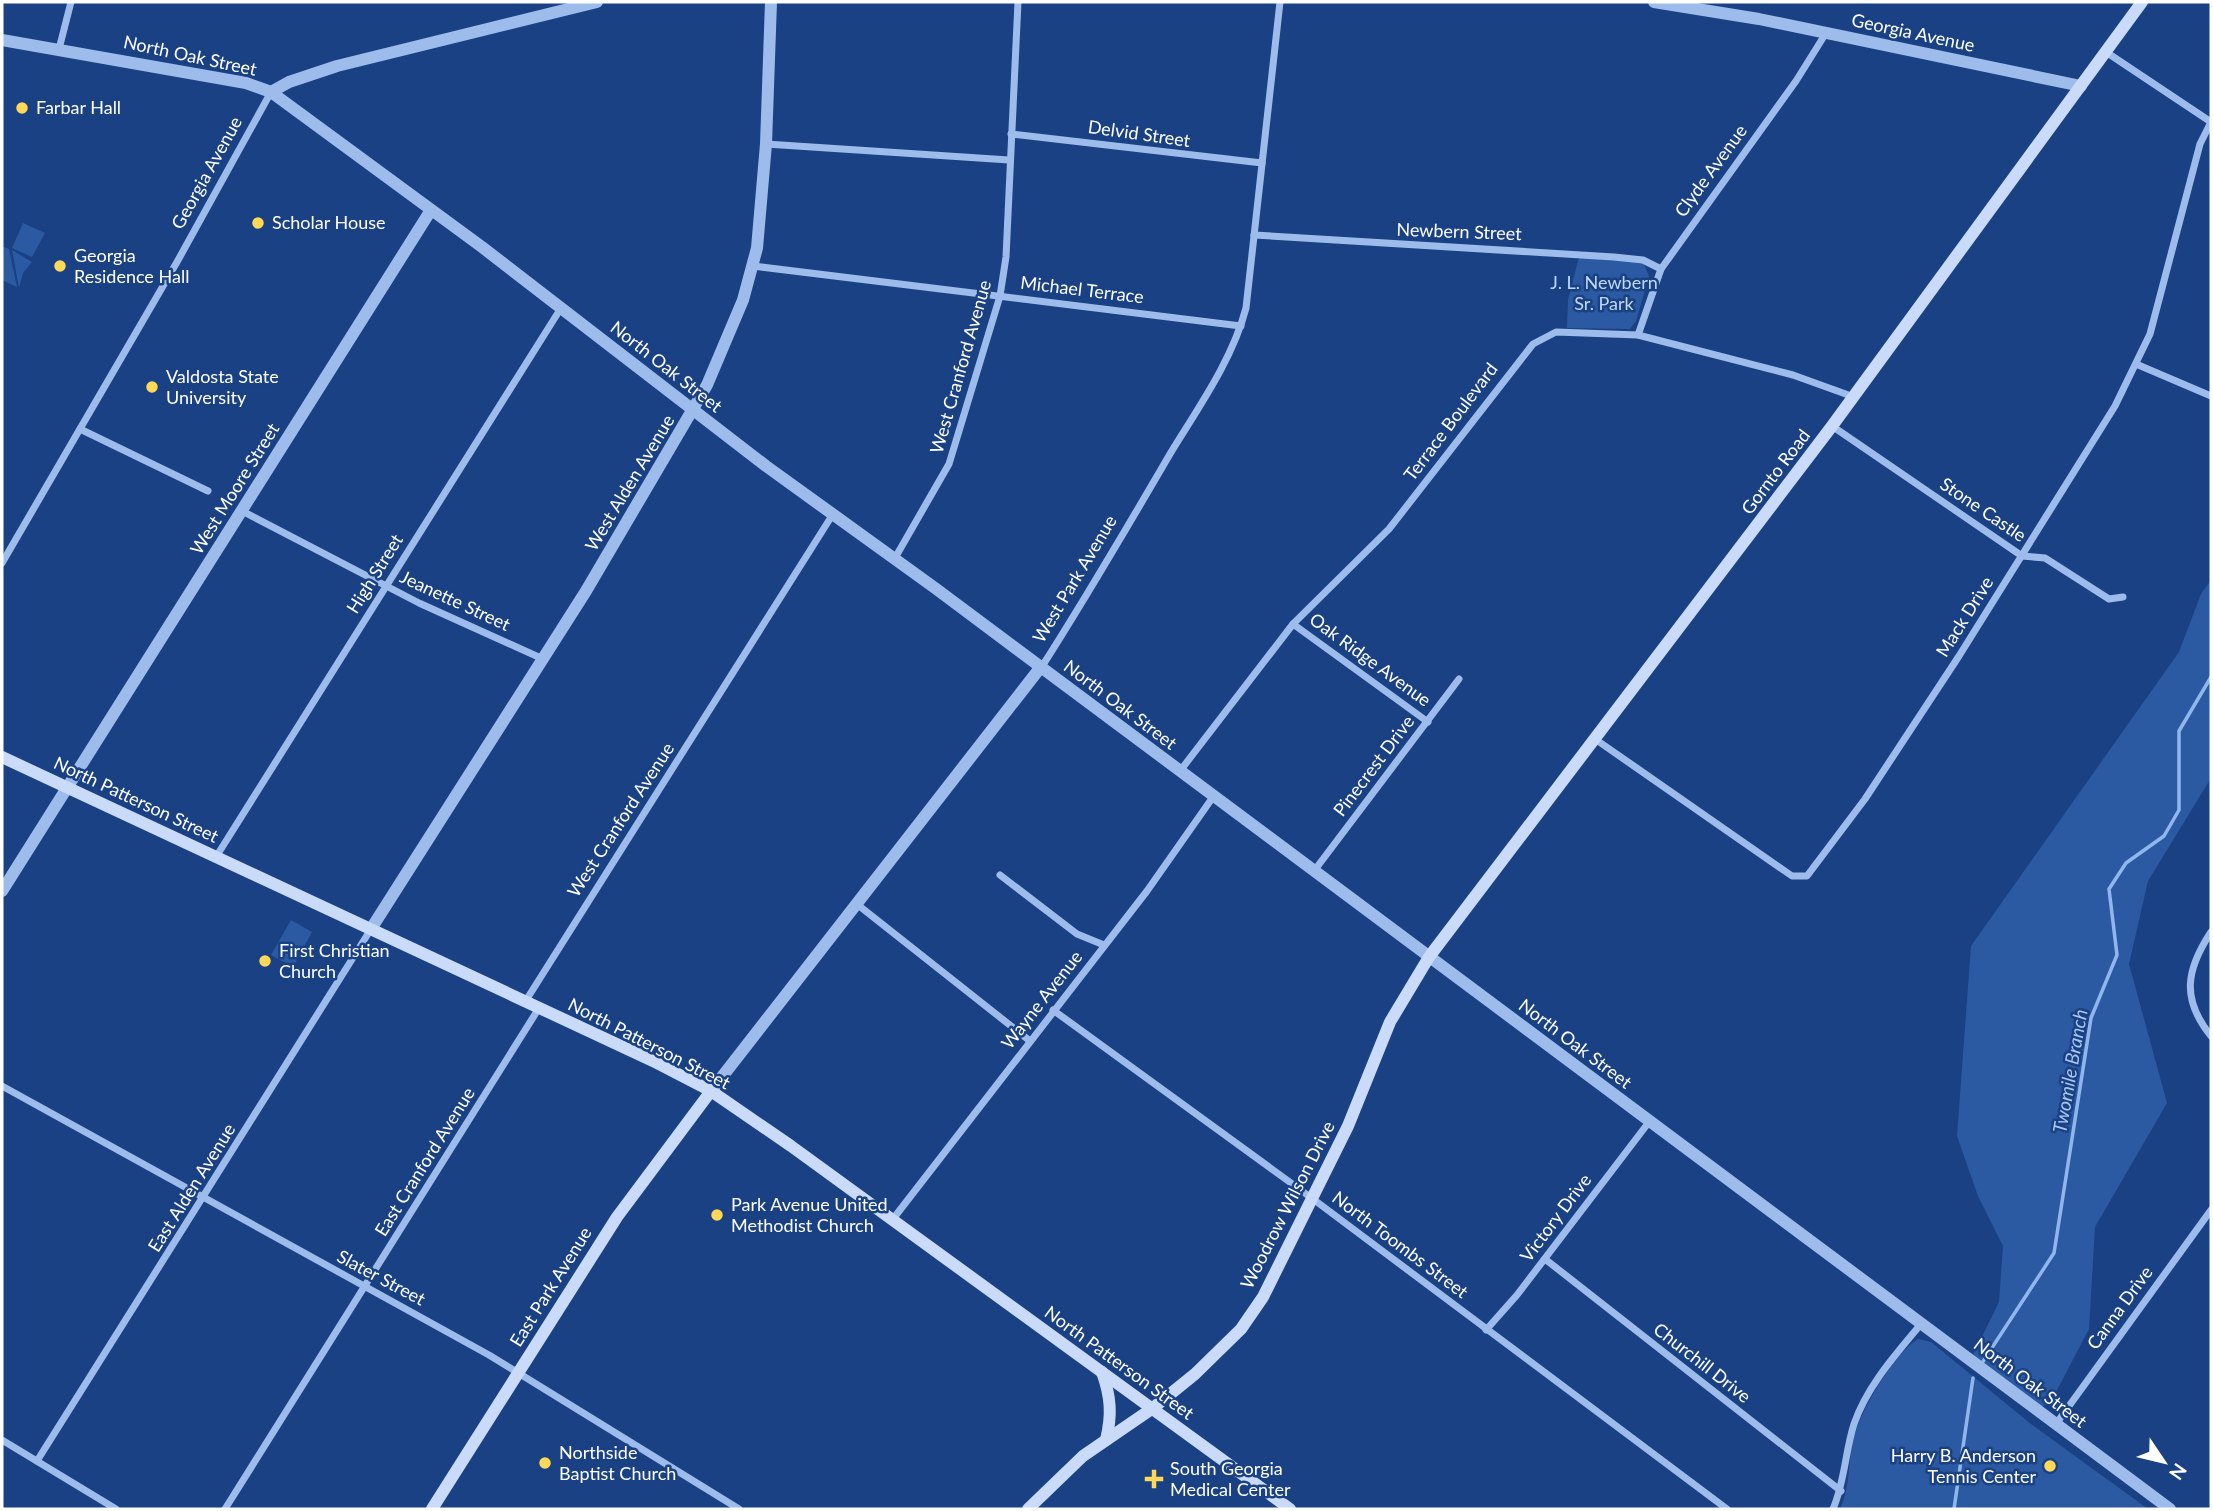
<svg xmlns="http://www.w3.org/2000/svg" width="2213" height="1511" viewBox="0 0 2213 1511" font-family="Lato,sans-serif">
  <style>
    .green { fill: #2c5aa2 }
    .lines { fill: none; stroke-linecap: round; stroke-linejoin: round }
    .stream { stroke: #90b6ee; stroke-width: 3.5 }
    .minor { stroke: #9dbcec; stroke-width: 7 }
    .tertiary { stroke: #9dbcec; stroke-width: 12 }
    .secondary { stroke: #c9dbf8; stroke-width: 12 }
    .poi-dot { fill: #ffd858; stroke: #194183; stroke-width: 2.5 }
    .labels { text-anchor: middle; stroke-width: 5; stroke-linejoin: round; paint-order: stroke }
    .street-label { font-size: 18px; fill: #fff; stroke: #194183 }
    .poi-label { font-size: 18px; fill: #fff; stroke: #194183; text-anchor: start }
    .park-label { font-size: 18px; fill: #c2d8f9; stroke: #194183 }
    .water-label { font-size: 19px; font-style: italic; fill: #a9c7f3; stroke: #194183 }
  </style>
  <rect width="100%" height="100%" fill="#194183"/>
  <g class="green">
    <path d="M 23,223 L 45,233 L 32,257 L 12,248 Z"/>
    <path d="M 2,246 L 9,249 L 17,287 L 2,280 Z"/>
    <path d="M 12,250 L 32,262 L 23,273 L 19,288 Z"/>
    <path d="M 1579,257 L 1643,262 L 1649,276 L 1636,321 L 1630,329 L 1567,328 L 1568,300 Z"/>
    <path d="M 2211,580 L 2211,778 L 2148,881 L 2129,964 L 2167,1103 L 2095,1227 L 2089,1329 L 2056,1392 L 2049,1404 L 2041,1407 L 1973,1355 L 1999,1302 L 2003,1246 L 1978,1196 L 1957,1136 L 1971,946 L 2179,652 L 2201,594 Z"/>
    <path d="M 291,920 L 312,932 L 293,967 L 271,955 Z"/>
    <path d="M 1918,1339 L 1931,1342 L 2031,1424 L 2148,1509 L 1840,1509 C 1850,1488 1848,1467 1852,1445 C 1857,1416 1893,1354 1918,1339 Z"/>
  </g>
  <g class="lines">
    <g class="stream">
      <path d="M 1982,1363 L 2054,1253 L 2091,1018 L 2117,955 L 2109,889 L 2126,863 L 2164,836 L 2179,810 L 2179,731 L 2211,677"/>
      <path d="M 1954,1509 L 1973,1378"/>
    </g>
    <g class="minor">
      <path d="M 59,49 L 71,2"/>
      <path d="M 2106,52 L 2211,122"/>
      <path d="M 1011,134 L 1262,163"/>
      <path d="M 766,144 L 1009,160"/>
      <path d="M 1254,235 L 1614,257 L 1643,260 L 1661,269"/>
      <path d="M 753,266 L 1241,326"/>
      <path d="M 1638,335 L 1661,269 L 1796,81 L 1826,33"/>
      <path d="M 2136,364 L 2211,396"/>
      <path d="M 1832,426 L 2022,556 L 2045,558 L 2109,599 L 2123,597"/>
      <path d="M 80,429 L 208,491"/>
      <path d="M 242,511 L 419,603 L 543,659"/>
      <path d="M 895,558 L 949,464 L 1000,296 L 1006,257 L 1018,2"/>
      <path d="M 2,563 L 177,262 L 271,92"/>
      <path d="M 1293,624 L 1428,722"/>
      <path d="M 1041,668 C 1086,598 1128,526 1170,454 C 1198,408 1232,361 1246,308 L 1280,2"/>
      <path d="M 1595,739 L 1792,876 L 1807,876 L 1865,799 L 1959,656 L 2115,406 L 2150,334 L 2200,144 L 2211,122"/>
      <path d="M 1180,771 L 1293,624 L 1389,529 L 1533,344 L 1556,332 L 1638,335 L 1793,375 L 1854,397"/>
      <path d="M 216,857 L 561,308"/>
      <path d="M 1314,871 L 1459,679"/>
      <path d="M 1000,875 L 1077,934 L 1104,945"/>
      <path d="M 858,905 L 1030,1041"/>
      <path d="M 2211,932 C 2186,970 2181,999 2211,1036"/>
      <path d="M 525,1002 L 833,514"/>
      <path d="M 1053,1010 L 1313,1199 L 1727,1509"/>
      <path d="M 2,1086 L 489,1355 L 739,1509"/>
      <path d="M 893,1219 L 1147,891 L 1213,797"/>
      <path d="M 1545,1259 L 1841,1491"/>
      <path d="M 1486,1330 L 1517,1295 L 1649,1122"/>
      <path d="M 2056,1424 L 2211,1210"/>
      <path d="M 2,1440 L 116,1509"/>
      <path d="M 37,1461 L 371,929"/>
      <path d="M 225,1509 L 539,1008"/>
      <path d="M 1833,1509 C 1845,1481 1845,1452 1854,1424 C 1867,1386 1896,1354 1921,1324"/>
    </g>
    <g class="tertiary">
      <path d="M 1654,2 L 1759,19 L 2081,86"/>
      <path d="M 2,40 L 246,83 L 271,92 L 482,247 L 766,466 L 935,588 L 2170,1509"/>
      <path d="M 271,92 L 289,82 L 337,66 L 597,2"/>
      <path d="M 2,891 L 431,210"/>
      <path d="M 371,929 L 586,591 L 707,385 L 743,300 L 757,248 L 766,144 L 771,2"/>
      <path d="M 711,1091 L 1040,668"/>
    </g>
    <g class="secondary">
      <path d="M 2,757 L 653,1061 L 711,1091 L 791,1146 L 1290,1509"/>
      <path d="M 1102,1372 C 1111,1397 1112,1415 1106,1440"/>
      <path d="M 432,1509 L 617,1217 L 711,1091"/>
      <path d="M 1028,1509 L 1083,1456 L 1153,1408 L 1195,1374 L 1241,1329 L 1263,1297 L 1348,1126 L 1390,1022 L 1429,957 L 1832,426 L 2142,2"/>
    </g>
  </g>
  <g class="poi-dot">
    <circle cx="22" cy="108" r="7"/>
    <circle cx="258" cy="223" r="7"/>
    <circle cx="60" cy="266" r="7"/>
    <circle cx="152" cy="387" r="7"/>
    <circle cx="265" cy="961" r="7"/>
    <circle cx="717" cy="1215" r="7"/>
    <circle cx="545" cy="1463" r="7"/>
    <circle cx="2050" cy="1466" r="7"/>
    <path d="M1150.5 1468.5h7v7h7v7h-7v7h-7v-7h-7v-7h7z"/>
  </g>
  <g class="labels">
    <g class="street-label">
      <text transform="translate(1913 33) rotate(12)" y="6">Georgia Avenue</text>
      <text transform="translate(190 56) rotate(12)" y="6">North Oak Street</text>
      <text transform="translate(1139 134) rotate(8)" y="6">Delvid Street</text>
      <text transform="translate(1711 171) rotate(-54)" y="6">Clyde Avenue</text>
      <text transform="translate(207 173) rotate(-61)" y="6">Georgia Avenue</text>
      <text transform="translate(1459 232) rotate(2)" y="6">Newbern Street</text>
      <text transform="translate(1082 290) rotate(7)" y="6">Michael Terrace</text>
      <text transform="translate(666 367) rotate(38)" y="6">North Oak Street</text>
      <text transform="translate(961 367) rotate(-74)" y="6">West Cranford Avenue</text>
      <text transform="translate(1451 422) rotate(-53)" y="6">Terrace Boulevard</text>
      <text transform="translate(1776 472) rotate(-53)" y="6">Gornto Road</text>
      <text transform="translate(630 483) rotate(-59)" y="6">West Alden Avenue</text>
      <text transform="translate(235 489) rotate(-58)" y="6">West Moore Street</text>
      <text transform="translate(1983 510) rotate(34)" y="6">Stone Castle</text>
      <text transform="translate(375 574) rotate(-58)" y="6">High Street</text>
      <text transform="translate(1075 579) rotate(-59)" y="6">West Park Avenue</text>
      <text transform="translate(455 601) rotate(25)" y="6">Jeanette Street</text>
      <text transform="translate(1965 617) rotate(-58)" y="6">Mack Drive</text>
      <text transform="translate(1370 660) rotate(36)" y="6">Oak Ridge Avenue</text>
      <text transform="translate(1120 705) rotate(37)" y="6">North Oak Street</text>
      <text transform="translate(1374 766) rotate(-53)" y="6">Pinecrest Drive</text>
      <text transform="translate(136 800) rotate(25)" y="6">North Patterson Street</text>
      <text transform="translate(621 820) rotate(-57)" y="6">West Cranford Avenue</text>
      <text transform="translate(1042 1000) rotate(-52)" y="6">Wayne Avenue</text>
      <text transform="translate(649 1044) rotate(27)" y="6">North Patterson Street</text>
      <text transform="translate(1575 1044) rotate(37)" y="6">North Oak Street</text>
      <text transform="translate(425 1162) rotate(-58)" y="6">East Cranford Avenue</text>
      <text transform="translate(192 1188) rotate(-58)" y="6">East Alden Avenue</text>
      <text transform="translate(1288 1205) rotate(-63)" y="6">Woodrow Wilson Drive</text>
      <text transform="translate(1556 1218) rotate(-53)" y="6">Victory Drive</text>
      <text transform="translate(1400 1245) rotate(37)" y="6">North Toombs Street</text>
      <text transform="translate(381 1278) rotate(28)" y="6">Slater Street</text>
      <text transform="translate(551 1287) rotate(-58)" y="6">East Park Avenue</text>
      <text transform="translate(2120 1308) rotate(-54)" y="6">Canna Drive</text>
      <text transform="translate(1119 1363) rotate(36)" y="6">North Patterson Street</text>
      <text transform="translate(1702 1363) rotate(38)" y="6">Churchill Drive</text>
      <text transform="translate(2030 1383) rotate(37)" y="6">North Oak Street</text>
    </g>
    <g class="poi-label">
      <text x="36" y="114">Farbar Hall</text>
      <text x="272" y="229">Scholar House</text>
      <text x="74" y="262">Georgia<tspan x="74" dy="21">Residence Hall</tspan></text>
      <text x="166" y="383">Valdosta State<tspan x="166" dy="21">University</tspan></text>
      <text x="279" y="957">First Christian<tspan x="279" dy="21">Church</tspan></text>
      <text x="731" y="1211">Park Avenue United<tspan x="731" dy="21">Methodist Church</tspan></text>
      <text x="559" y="1459">Northside<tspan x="559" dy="21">Baptist Church</tspan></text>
      <text x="2036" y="1462" text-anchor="end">Harry B. Anderson<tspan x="2036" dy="21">Tennis Center</tspan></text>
      <text x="1170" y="1475">South Georgia<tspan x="1170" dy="21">Medical Center</tspan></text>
    </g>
    <g class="park-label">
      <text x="1604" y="289">J. L. Newbern<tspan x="1604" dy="21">Sr. Park</tspan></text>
    </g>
    <g class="water-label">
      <text transform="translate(2070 1071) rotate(-80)" y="7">Twomile Branch</text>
    </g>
  </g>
  <rect width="2213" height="1511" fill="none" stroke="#ffffff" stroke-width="7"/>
  <g transform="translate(2164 1462) rotate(125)" stroke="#194183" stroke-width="5" paint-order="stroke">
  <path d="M0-5L12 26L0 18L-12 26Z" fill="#ffffff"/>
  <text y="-10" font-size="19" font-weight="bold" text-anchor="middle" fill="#ffffff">N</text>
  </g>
</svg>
